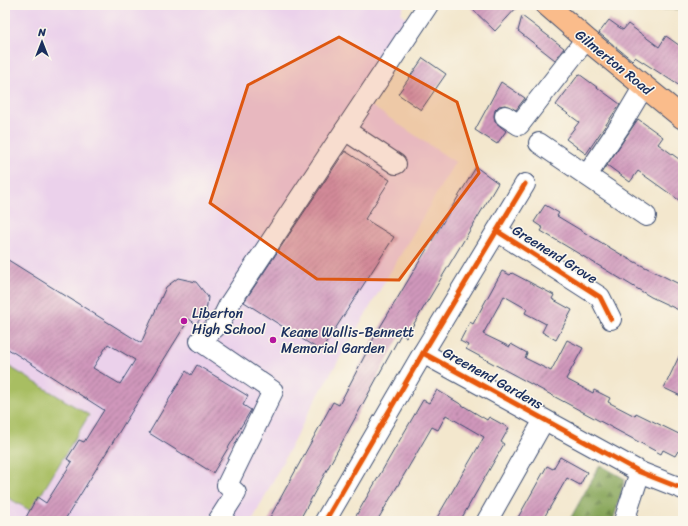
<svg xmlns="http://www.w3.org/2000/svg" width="688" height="526" viewBox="0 0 688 526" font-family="Sriracha,sans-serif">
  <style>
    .built { fill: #ebd1eb }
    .grass { fill: #a8be62; stroke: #627660 }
    .forest { fill: url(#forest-firs); stroke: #506a5b }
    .building { fill: url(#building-hatch); fill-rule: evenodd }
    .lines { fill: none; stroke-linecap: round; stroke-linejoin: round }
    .minor-casing { stroke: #3b4b6f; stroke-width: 22 }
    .major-casing { stroke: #3b4b6f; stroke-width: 24 }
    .minor { stroke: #fff; stroke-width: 20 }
    .major { stroke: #fabc8b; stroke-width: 22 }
    .cycleway-casing { stroke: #fbf7ec; stroke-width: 8 }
    .cycleway { stroke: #e8590c; stroke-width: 5 }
    .marked { fill: #de5710; fill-opacity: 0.2; stroke: #de5710; stroke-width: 3; stroke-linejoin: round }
    .poi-dot { fill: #b5179e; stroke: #fbf7ec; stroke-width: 1.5 }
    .labels { text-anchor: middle; stroke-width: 3; stroke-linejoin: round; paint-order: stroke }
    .street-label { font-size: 14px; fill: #1b2f5e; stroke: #fbf7ec }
    .poi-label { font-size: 14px; fill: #1b2f5e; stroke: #fbf7ec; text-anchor: start }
  </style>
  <defs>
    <pattern id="forest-firs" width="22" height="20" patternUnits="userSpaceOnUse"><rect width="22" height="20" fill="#86a558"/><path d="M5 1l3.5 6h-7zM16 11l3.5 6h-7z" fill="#6d874c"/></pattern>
    <pattern id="building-hatch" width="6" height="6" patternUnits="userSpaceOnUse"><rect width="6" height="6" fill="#d097bb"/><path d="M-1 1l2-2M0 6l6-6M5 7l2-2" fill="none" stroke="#a87c9b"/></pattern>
  </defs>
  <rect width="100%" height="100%" fill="#fbf7ec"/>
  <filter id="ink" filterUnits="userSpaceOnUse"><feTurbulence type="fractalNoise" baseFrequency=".025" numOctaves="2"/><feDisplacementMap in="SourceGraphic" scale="8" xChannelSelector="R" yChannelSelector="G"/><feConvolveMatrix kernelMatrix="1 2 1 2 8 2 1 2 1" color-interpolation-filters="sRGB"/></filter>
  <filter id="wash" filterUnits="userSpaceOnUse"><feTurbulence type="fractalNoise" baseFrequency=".012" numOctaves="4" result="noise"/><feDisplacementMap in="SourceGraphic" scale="16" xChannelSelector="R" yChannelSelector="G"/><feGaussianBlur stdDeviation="0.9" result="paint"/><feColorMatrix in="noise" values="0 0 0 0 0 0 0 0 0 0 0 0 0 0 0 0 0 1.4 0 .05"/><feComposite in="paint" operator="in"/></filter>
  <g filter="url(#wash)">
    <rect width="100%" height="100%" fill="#f3e7cd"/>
    <path class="built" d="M 5,5 L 404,5 L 401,13 L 407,19 L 358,97 L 455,162 L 313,404 L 252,521 L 5,521 Z"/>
    <g class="grass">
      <path d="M 613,5 L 683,5 L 681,9 L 633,10 Z"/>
      <path d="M 5,364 L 89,415 L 31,511 L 5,496 Z"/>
    </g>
    <path class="forest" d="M 600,465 L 625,479 L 613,521 L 569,521 Z"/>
    <g id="blocks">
      <g class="building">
        <path d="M 468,5 L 519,5 L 495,31 Z"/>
        <path d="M 522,16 L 564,48 L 555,60 L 518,31 Z"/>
        <path d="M 609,20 L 623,30 L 628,24 L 659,47 L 666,36 L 683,48 L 683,88 L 635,57 L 632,60 L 599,33 Z"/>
        <path d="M 423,58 L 446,74 L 421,110 L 398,94 Z"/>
        <path d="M 579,74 L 620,104 L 586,154 L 566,139 L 579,122 L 556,105 Z"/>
        <path d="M 501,82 L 525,98 L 516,110 L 505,105 L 499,106 L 495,110 L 494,116 L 495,122 L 506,131 L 497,144 L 475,130 Z"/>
        <path d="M 638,119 L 663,137 L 658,144 L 683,162 L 683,203 L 638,171 L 630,182 L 607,165 Z"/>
        <path d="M 345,151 L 390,180 L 365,219 L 394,237 L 321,351 L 244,302 Z"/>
        <path d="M 476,167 L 498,183 L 494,190 L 406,337 L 401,334 L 299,521 L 268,521 L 333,402 L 339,405 L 376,334 Z"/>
        <path d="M 545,205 L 559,213 L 557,216 L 627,258 L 683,286 L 683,312 L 651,297 L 541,231 L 543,228 L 534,222 Z"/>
        <path d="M 5,258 L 141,343 L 166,287 L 178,278 L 196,282 L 208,297 L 206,312 L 196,324 L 189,319 L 64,521 L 24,521 L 37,497 L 46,503 L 72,462 L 67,459 L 79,440 L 84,442 L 104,410 L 5,347 ZM 108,344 L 135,360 L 120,384 L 93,368 Z"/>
        <path d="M 502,271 L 510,275 L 512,273 L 554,295 L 552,299 L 572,310 L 556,340 L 542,332 L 546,324 L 525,313 L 527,309 L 504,296 L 483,334 L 510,347 L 511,344 L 527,353 L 525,358 L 551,371 L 567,340 L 583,348 L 566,379 L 593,393 L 594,390 L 610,398 L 608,402 L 635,416 L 636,413 L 683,436 L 683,454 L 678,451 L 675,456 L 663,450 L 661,454 L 466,349 L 468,345 L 460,341 L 470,322 L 473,324 Z"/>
        <path d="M 683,348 L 683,397 L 664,388 Z"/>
        <path d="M 197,365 L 248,396 L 243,405 L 251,410 L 213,473 L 149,433 L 186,371 L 191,375 Z"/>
        <path d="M 437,390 L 487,420 L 489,417 L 509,428 L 501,442 L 504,444 L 460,521 L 435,521 L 484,437 L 446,415 L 438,430 L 432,427 L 377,521 L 353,521 L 423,400 L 429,403 Z"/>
        <path d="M 560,457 L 587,472 L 580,485 L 567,478 L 542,521 L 516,521 L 547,466 L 553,469 Z"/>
      </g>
    </g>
  </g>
  <g filter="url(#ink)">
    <use href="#blocks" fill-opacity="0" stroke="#3b4b6f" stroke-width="1"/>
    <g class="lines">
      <g class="minor-casing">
        <g id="minor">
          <path d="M 505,116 L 519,125 L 586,39"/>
          <path d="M 345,130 L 396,164"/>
          <path d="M 539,143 L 646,216"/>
          <path d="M 587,175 L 622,123 L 644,86"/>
          <path d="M 497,231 L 600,297 L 611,319"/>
          <path d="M 423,353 L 640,472 L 683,489"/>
          <path d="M 218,521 L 236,493 L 227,485 L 273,391 L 200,341 L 220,323 L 230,303 L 428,5"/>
          <path d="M 325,521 L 423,353 L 525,184"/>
          <path d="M 487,521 L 544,420"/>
          <path d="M 624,521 L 640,472"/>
        </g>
      </g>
      <g class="major-casing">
        <path id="major" d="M 547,5 L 586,39 L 683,118"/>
      </g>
      <use href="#minor" class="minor"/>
      <use href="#major" class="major"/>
      <g class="cycleway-casing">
        <g id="cycleway">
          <path d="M 497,231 L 600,297 L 611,319"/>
          <path d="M 423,353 L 640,472 L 683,489"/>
          <path d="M 325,521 L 423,353 L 525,184"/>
        </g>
      </g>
      <use href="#cycleway" class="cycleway"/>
    </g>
  </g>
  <path class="marked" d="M 339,37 L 457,102 L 479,173 L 399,280 L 317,279 L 210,203 L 248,85 Z"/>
  <g class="poi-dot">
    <circle cx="184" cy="321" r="4"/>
    <circle cx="273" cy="340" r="4"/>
  </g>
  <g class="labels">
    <g class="street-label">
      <text transform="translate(614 62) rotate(39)" y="5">Gilmerton Road</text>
      <text transform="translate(555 254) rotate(32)" y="5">Greenend Grove</text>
      <text transform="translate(493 378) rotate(29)" y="5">Greenend Gardens</text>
    </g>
    <g class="poi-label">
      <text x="192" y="318">Liberton<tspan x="192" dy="16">High School</tspan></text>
      <text x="281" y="337">Keane Wallis-Bennett<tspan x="281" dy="16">Memorial Garden</tspan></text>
    </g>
  </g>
  <rect width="688" height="526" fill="none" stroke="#fbf7ec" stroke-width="20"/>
  <g transform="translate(42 42)" stroke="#fbf7ec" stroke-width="3" paint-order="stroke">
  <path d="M0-3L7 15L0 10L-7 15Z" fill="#1b2f5e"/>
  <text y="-6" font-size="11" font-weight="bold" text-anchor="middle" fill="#1b2f5e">N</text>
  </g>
</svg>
